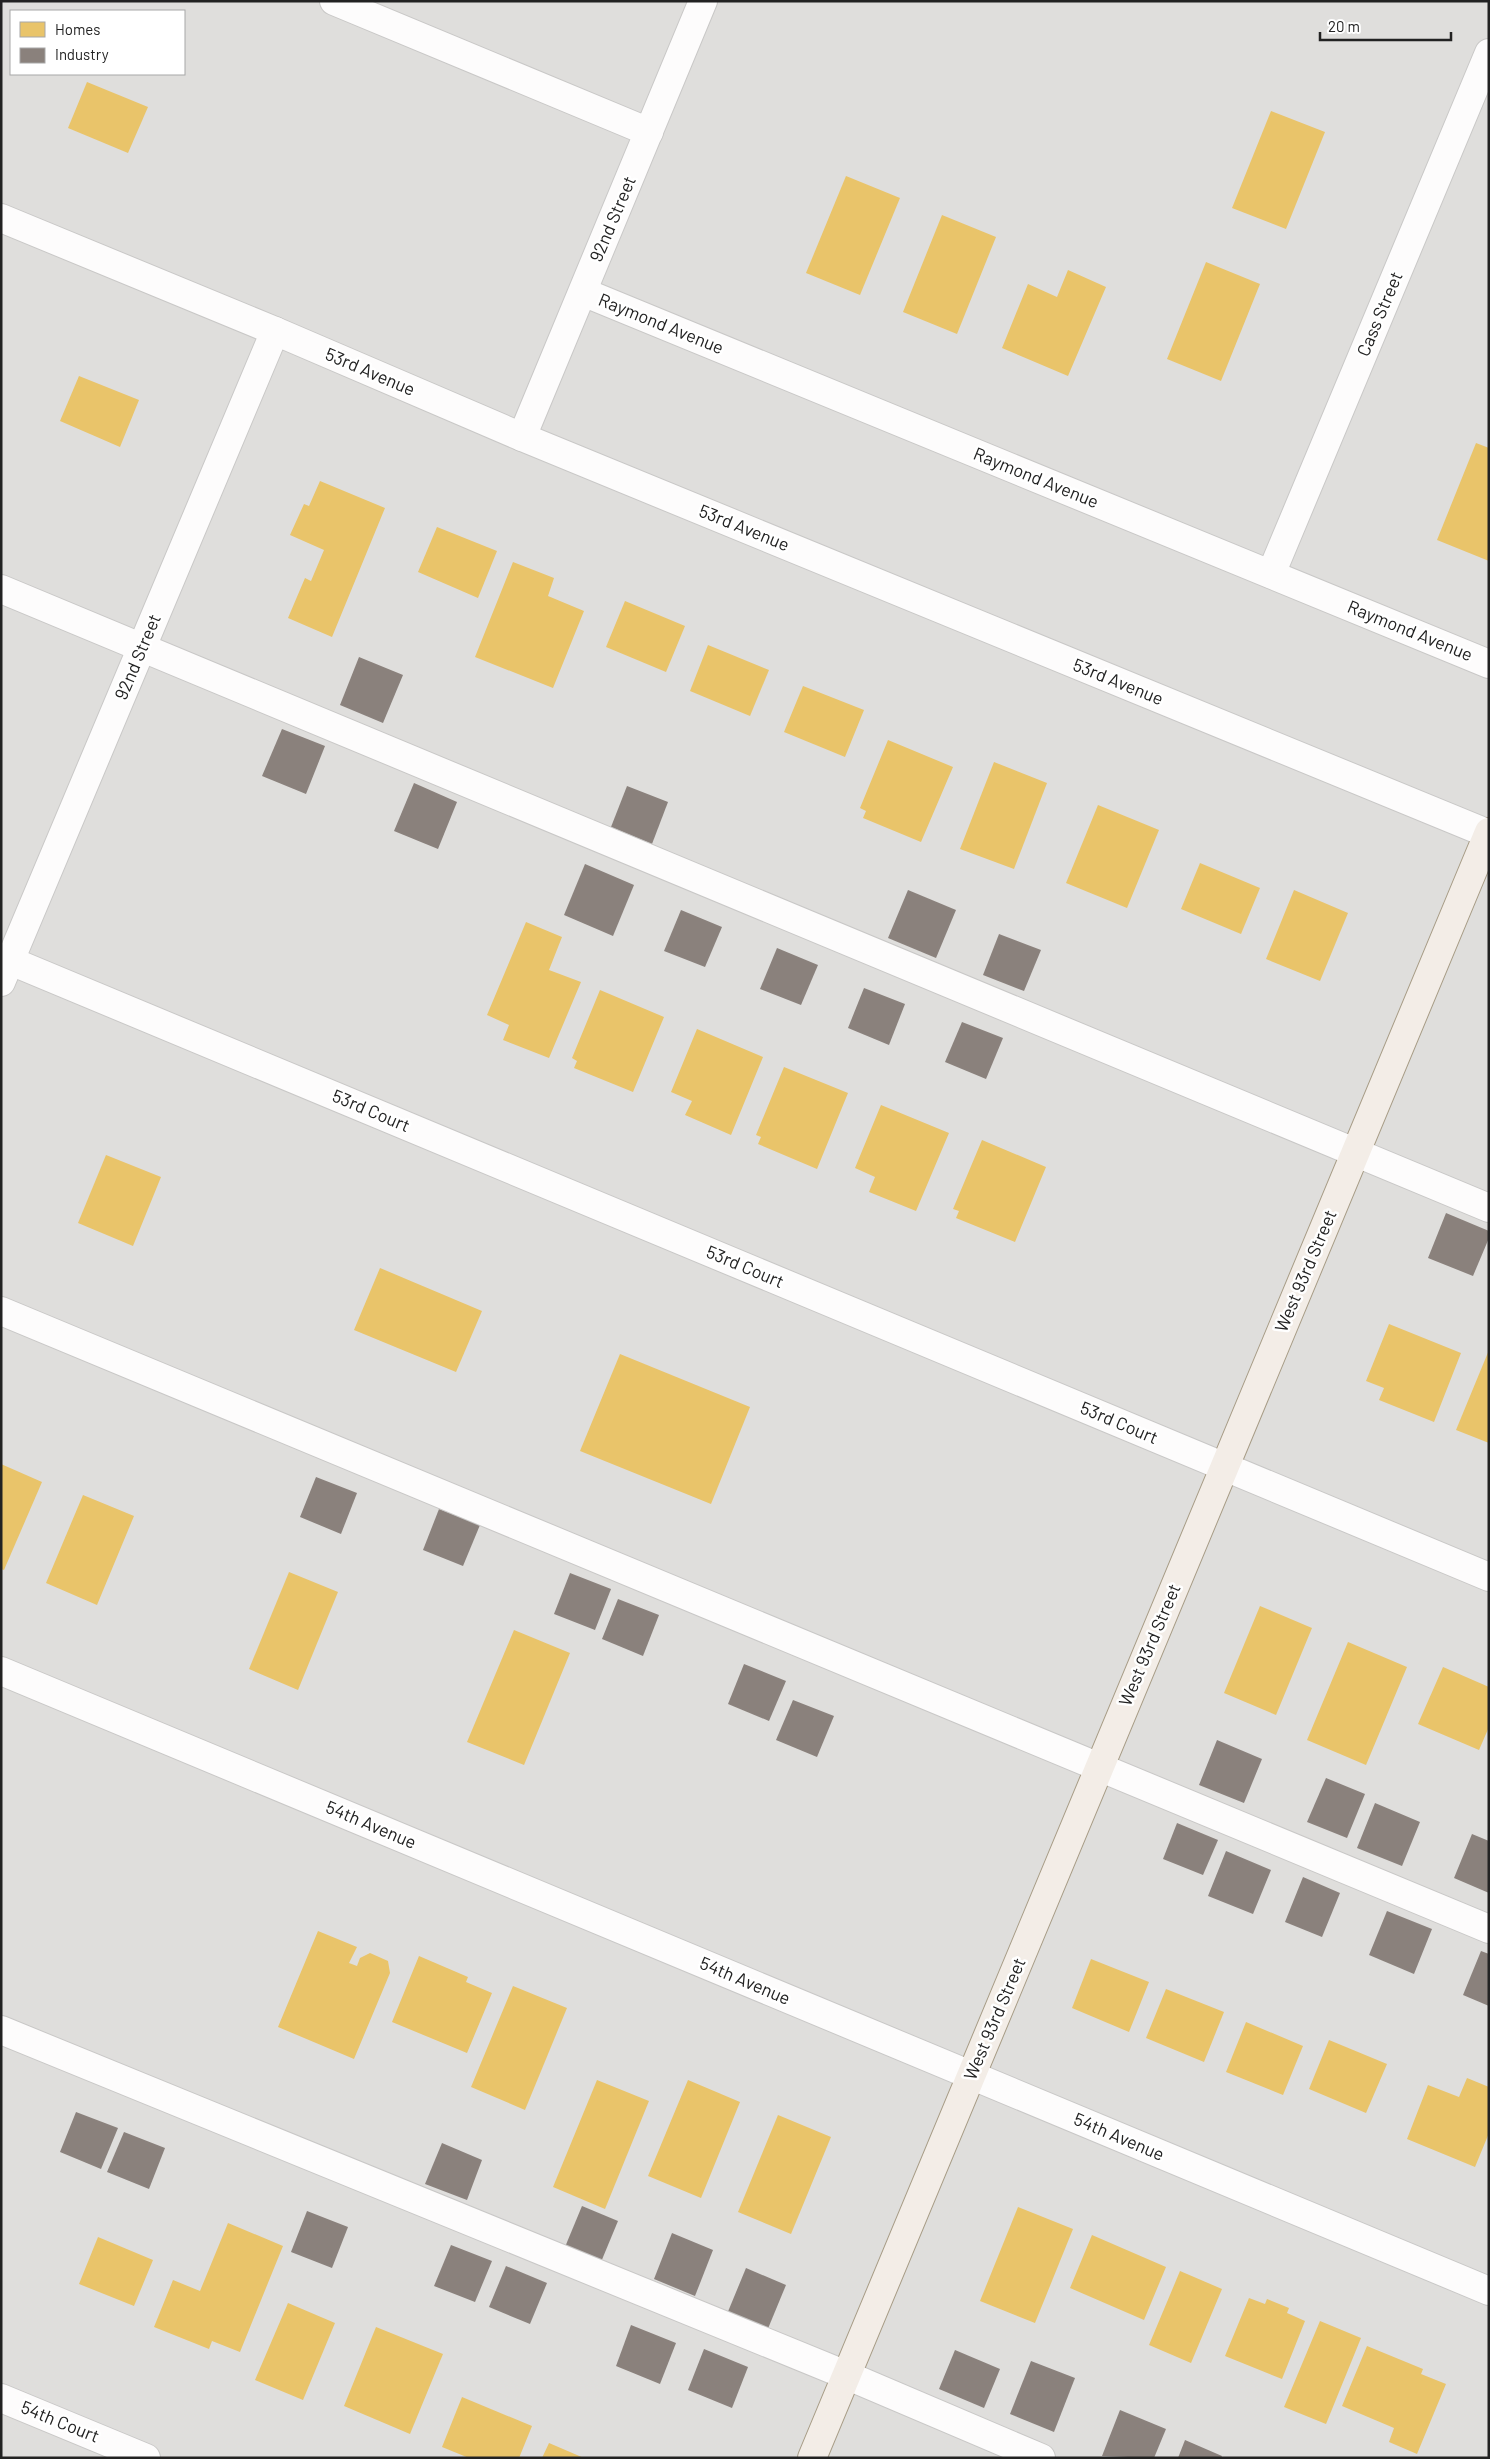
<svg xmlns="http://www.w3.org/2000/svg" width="1490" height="2459" viewBox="0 0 1490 2459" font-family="Barlow,sans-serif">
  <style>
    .residential { fill: #dfdedc; fill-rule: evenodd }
    .homes { fill: #e9c46a }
    .industry { fill: #8a817c }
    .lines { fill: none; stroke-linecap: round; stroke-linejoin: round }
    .minor-casing { stroke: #c9c8c7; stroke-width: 30 }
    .major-casing { stroke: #a79c86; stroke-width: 30 }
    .minor { stroke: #fdfcfc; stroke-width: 28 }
    .major { stroke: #f3ede7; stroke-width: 28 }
    .labels { text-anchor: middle; stroke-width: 5; stroke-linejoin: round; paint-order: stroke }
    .street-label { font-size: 18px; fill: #222; stroke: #fff }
  </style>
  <rect width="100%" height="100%" fill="#f0eeeb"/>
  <path class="residential" d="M 1,1 L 1489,1 L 1489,2458 L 1,2458 ZM 11,11 L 184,11 L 184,74 L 11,74 Z"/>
  <g class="homes">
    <path d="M 87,82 L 148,107 L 128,153 L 68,128 Z"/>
    <path d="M 1271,111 L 1325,132 L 1286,229 L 1232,208 Z"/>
    <path d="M 846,176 L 900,198 L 860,295 L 806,273 Z"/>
    <path d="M 942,215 L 996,237 L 957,334 L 903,312 Z"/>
    <path d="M 1206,262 L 1260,284 L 1221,381 L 1167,359 Z"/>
    <path d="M 1068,270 L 1106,287 L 1068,376 L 1002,348 L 1028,284 L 1057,297 Z"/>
    <path d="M 79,376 L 139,400 L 120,447 L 60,421 Z"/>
    <path d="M 1476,443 L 1489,448 L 1489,561 L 1437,540 Z"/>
    <path d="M 320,481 L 385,508 L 332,637 L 288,618 L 305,578 L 311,581 L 324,550 L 290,535 L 304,504 L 309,506 Z"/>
    <path d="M 437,527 L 497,551 L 478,598 L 418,572 Z"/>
    <path d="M 513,562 L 554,578 L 548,596 L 584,611 L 553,688 L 475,657 Z"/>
    <path d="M 625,601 L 685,626 L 666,672 L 606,647 Z"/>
    <path d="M 708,645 L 769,670 L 750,716 L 690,691 Z"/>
    <path d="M 803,686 L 864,710 L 845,757 L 784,732 Z"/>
    <path d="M 888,740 L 953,767 L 921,842 L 863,818 L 866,811 L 860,808 Z"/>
    <path d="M 994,762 L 1047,783 L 1014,869 L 960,849 Z"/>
    <path d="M 1098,805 L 1159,830 L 1127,908 L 1066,883 Z"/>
    <path d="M 1200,863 L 1260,888 L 1241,934 L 1181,909 Z"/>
    <path d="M 1294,890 L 1348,913 L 1320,981 L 1266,959 Z"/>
    <path d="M 526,922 L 562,937 L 549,970 L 581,982 L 549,1058 L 503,1040 L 509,1025 L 487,1015 Z"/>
    <path d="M 600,990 L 664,1017 L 633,1092 L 574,1068 L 577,1061 L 572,1058 Z"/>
    <path d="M 697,1029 L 763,1057 L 731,1135 L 685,1115 L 692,1101 L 671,1092 Z"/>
    <path d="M 784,1067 L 848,1093 L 817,1169 L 758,1144 L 761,1137 L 756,1135 Z"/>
    <path d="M 881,1105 L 949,1133 L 916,1211 L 869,1192 L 875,1177 L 855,1168 Z"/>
    <path d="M 982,1140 L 1046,1167 L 1015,1242 L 956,1218 L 959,1211 L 953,1209 Z"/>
    <path d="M 106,1155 L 161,1177 L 133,1246 L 78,1223 Z"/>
    <path d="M 380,1268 L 482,1311 L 456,1372 L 354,1330 Z"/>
    <path d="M 1389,1324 L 1461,1353 L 1434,1422 L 1379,1400 L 1384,1388 L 1366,1381 Z"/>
    <path d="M 1489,1350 L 1489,1443 L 1456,1430 Z"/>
    <path d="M 620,1354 L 750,1407 L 711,1504 L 580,1451 Z"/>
    <path d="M 1,1464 L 42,1482 L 4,1570 L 1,1569 Z"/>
    <path d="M 83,1495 L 134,1516 L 97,1605 L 46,1583 Z"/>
    <path d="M 289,1572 L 338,1592 L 298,1690 L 249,1669 Z"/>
    <path d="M 1260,1606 L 1312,1628 L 1276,1715 L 1224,1693 Z"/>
    <path d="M 514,1630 L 570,1653 L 524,1765 L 467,1742 Z"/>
    <path d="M 1348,1642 L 1407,1667 L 1366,1765 L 1307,1740 Z"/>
    <path d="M 1443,1667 L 1489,1687 L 1489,1727 L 1479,1750 L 1418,1724 Z"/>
    <path d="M 318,1931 L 357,1947 L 349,1963 L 357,1966 L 360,1958 L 370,1953 L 388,1961 L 390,1973 L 354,2059 L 278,2027 Z"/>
    <path d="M 419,1956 L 468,1977 L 466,1982 L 492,1993 L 467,2053 L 392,2022 Z"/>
    <path d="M 1091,1959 L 1149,1982 L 1129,2032 L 1072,2008 Z"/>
    <path d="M 513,1986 L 567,2008 L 525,2110 L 471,2087 Z"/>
    <path d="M 1166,1989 L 1224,2012 L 1204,2062 L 1146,2038 Z"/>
    <path d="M 1246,2022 L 1303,2046 L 1283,2095 L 1226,2072 Z"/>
    <path d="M 1329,2040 L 1387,2064 L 1366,2113 L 1309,2089 Z"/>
    <path d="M 1467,2078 L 1489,2087 L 1489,2133 L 1475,2167 L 1407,2139 L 1428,2085 L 1459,2097 Z"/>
    <path d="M 597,2080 L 649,2101 L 605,2209 L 553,2187 Z"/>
    <path d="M 688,2080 L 740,2102 L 701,2198 L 648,2176 Z"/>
    <path d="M 778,2115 L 831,2137 L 791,2234 L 738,2212 Z"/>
    <path d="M 1018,2207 L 1073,2229 L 1035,2323 L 980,2301 Z"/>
    <path d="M 228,2223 L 283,2246 L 240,2352 L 212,2341 L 209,2349 L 154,2327 L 173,2280 L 200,2291 Z"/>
    <path d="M 1092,2235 L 1166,2267 L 1144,2320 L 1070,2288 Z"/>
    <path d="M 98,2237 L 153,2260 L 134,2306 L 79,2284 Z"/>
    <path d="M 1180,2271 L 1222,2289 L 1191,2363 L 1149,2345 Z"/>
    <path d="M 1249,2298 L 1265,2304 L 1267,2299 L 1289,2308 L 1287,2313 L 1305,2321 L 1282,2379 L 1225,2356 Z"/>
    <path d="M 288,2303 L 335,2323 L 303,2400 L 255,2380 Z"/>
    <path d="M 1320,2321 L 1361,2338 L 1326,2424 L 1284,2407 Z"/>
    <path d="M 376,2327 L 443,2354 L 410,2434 L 344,2406 Z"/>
    <path d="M 1367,2346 L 1423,2369 L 1421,2374 L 1446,2384 L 1417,2454 L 1389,2442 L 1394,2428 L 1342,2406 Z"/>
    <path d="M 462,2397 L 532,2426 L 519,2458 L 469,2458 L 442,2447 Z"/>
    <path d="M 549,2443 L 584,2458 L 542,2458 Z"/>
  </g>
  <g class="industry">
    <path d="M 359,657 L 403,675 L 383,723 L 340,705 Z"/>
    <path d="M 282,729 L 325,746 L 306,794 L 262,776 Z"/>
    <path d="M 414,783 L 457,802 L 438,849 L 394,831 Z"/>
    <path d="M 627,786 L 668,802 L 652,844 L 611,827 Z"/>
    <path d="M 585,864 L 634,885 L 613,936 L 564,915 Z"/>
    <path d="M 908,890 L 956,910 L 936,958 L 888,938 Z"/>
    <path d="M 681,910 L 722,927 L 705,967 L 664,951 Z"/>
    <path d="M 999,934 L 1041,950 L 1024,991 L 983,975 Z"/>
    <path d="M 777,948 L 818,965 L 801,1005 L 760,989 Z"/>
    <path d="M 864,988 L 905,1004 L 889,1045 L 848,1028 Z"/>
    <path d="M 962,1022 L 1003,1038 L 986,1079 L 945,1062 Z"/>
    <path d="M 1446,1213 L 1489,1231 L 1489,1238 L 1473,1276 L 1428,1258 Z"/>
    <path d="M 316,1477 L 357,1493 L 341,1534 L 300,1517 Z"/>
    <path d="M 439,1509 L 480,1525 L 463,1566 L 423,1550 Z"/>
    <path d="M 570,1573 L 611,1589 L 595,1630 L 554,1614 Z"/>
    <path d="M 618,1599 L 659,1615 L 643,1656 L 602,1639 Z"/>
    <path d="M 744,1664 L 786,1681 L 769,1721 L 728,1704 Z"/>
    <path d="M 793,1700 L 834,1716 L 817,1757 L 776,1740 Z"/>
    <path d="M 1217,1740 L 1262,1759 L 1244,1803 L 1199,1785 Z"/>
    <path d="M 1326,1778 L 1365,1794 L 1347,1838 L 1307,1822 Z"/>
    <path d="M 1375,1803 L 1420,1822 L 1402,1866 L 1357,1848 Z"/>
    <path d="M 1177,1823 L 1218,1840 L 1203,1875 L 1163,1859 Z"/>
    <path d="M 1472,1834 L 1489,1841 L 1489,1893 L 1454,1878 Z"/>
    <path d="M 1226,1851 L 1271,1870 L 1253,1914 L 1208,1896 Z"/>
    <path d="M 1303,1877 L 1340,1893 L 1322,1937 L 1285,1922 Z"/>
    <path d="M 1387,1911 L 1432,1929 L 1414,1974 L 1369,1955 Z"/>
    <path d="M 1481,1951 L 1489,1954 L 1489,2006 L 1463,1995 Z"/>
    <path d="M 76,2112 L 118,2128 L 101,2169 L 60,2152 Z"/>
    <path d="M 124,2132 L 165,2148 L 149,2189 L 107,2172 Z"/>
    <path d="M 442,2143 L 482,2160 L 467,2200 L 425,2184 Z"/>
    <path d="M 582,2206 L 618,2221 L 601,2262 L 565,2247 Z"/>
    <path d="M 307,2211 L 348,2227 L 332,2268 L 291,2252 Z"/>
    <path d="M 672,2233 L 713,2250 L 695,2296 L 654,2279 Z"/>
    <path d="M 451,2245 L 492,2261 L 475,2302 L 434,2286 Z"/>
    <path d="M 506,2266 L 547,2283 L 530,2324 L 489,2307 Z"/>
    <path d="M 746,2268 L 786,2285 L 767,2331 L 727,2314 Z"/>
    <path d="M 631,2325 L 676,2343 L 660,2384 L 616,2366 Z"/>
    <path d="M 704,2349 L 748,2367 L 732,2408 L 688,2390 Z"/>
    <path d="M 955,2350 L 1000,2369 L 984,2408 L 939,2389 Z"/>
    <path d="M 1031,2361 L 1075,2378 L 1054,2432 L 1010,2414 Z"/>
    <path d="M 1120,2410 L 1166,2429 L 1154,2458 L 1102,2456 Z"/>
    <path d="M 1185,2440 L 1222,2456 L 1221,2458 L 1178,2458 Z"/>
  </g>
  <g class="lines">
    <g class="minor-casing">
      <g id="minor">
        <path d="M 334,1 L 649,132"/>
        <path d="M 1,218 L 275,331 L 522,437 L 1489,834"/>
        <path d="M 583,292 L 1489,664"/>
        <path d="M 522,437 L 703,1"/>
        <path d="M 1271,574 L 1489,53"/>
        <path d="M 1,589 L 1489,1208"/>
        <path d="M 1,957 L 1489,1577"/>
        <path d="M 1,982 L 275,331"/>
        <path d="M 1,1311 L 1489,1929"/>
        <path d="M 1,1671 L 1489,2291"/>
        <path d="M 1,2030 L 846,2375 L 1041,2458"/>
        <path d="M 1,2398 L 146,2458"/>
      </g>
    </g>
    <g class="major-casing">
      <path id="major" d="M 812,2458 L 1489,832"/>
    </g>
    <use href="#minor" class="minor"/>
    <use href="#major" class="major"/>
  </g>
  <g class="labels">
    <g class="street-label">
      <text transform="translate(613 219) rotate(-67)" y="6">92nd Street</text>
      <text transform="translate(1380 314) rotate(-67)" y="6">Cass Street</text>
      <text transform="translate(661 324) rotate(22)" y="6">Raymond Avenue</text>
      <text transform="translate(370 372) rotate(23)" y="6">53rd Avenue</text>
      <text transform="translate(1036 478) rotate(22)" y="6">Raymond Avenue</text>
      <text transform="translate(744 528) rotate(22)" y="6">53rd Avenue</text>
      <text transform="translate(1410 631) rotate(22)" y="6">Raymond Avenue</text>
      <text transform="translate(138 657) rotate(-67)" y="6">92nd Street</text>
      <text transform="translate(1118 682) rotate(22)" y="6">53rd Avenue</text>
      <text transform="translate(371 1111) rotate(23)" y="6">53rd Court</text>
      <text transform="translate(745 1267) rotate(23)" y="6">53rd Court</text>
      <text transform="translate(1306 1271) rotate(-67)" y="6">West 93rd Street</text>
      <text transform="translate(1119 1423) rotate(23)" y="6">53rd Court</text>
      <text transform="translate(1150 1645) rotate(-67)" y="6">West 93rd Street</text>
      <text transform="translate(371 1825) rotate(23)" y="6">54th Avenue</text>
      <text transform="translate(745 1981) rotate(23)" y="6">54th Avenue</text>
      <text transform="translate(995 2019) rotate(-67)" y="6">West 93rd Street</text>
      <text transform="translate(1119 2137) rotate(23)" y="6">54th Avenue</text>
      <text transform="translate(60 2422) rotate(22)" y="6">54th Court</text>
    </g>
  </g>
  <rect width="1490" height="2459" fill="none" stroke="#222222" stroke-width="5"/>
  <rect x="10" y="10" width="175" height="65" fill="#ffffff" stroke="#a7a7a7"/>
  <rect x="20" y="22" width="25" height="15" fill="#e9c46a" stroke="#a7a7a7"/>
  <text x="55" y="35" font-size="15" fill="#222222">Homes</text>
  <rect x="20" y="48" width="25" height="15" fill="#8a817c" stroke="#a7a7a7"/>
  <text x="55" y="60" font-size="15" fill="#222222">Industry</text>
  <path d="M1320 32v8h131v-8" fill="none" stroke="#222222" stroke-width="2.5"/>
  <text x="1328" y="32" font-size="15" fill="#222222" stroke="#ffffff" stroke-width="4" paint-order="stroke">20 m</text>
</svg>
